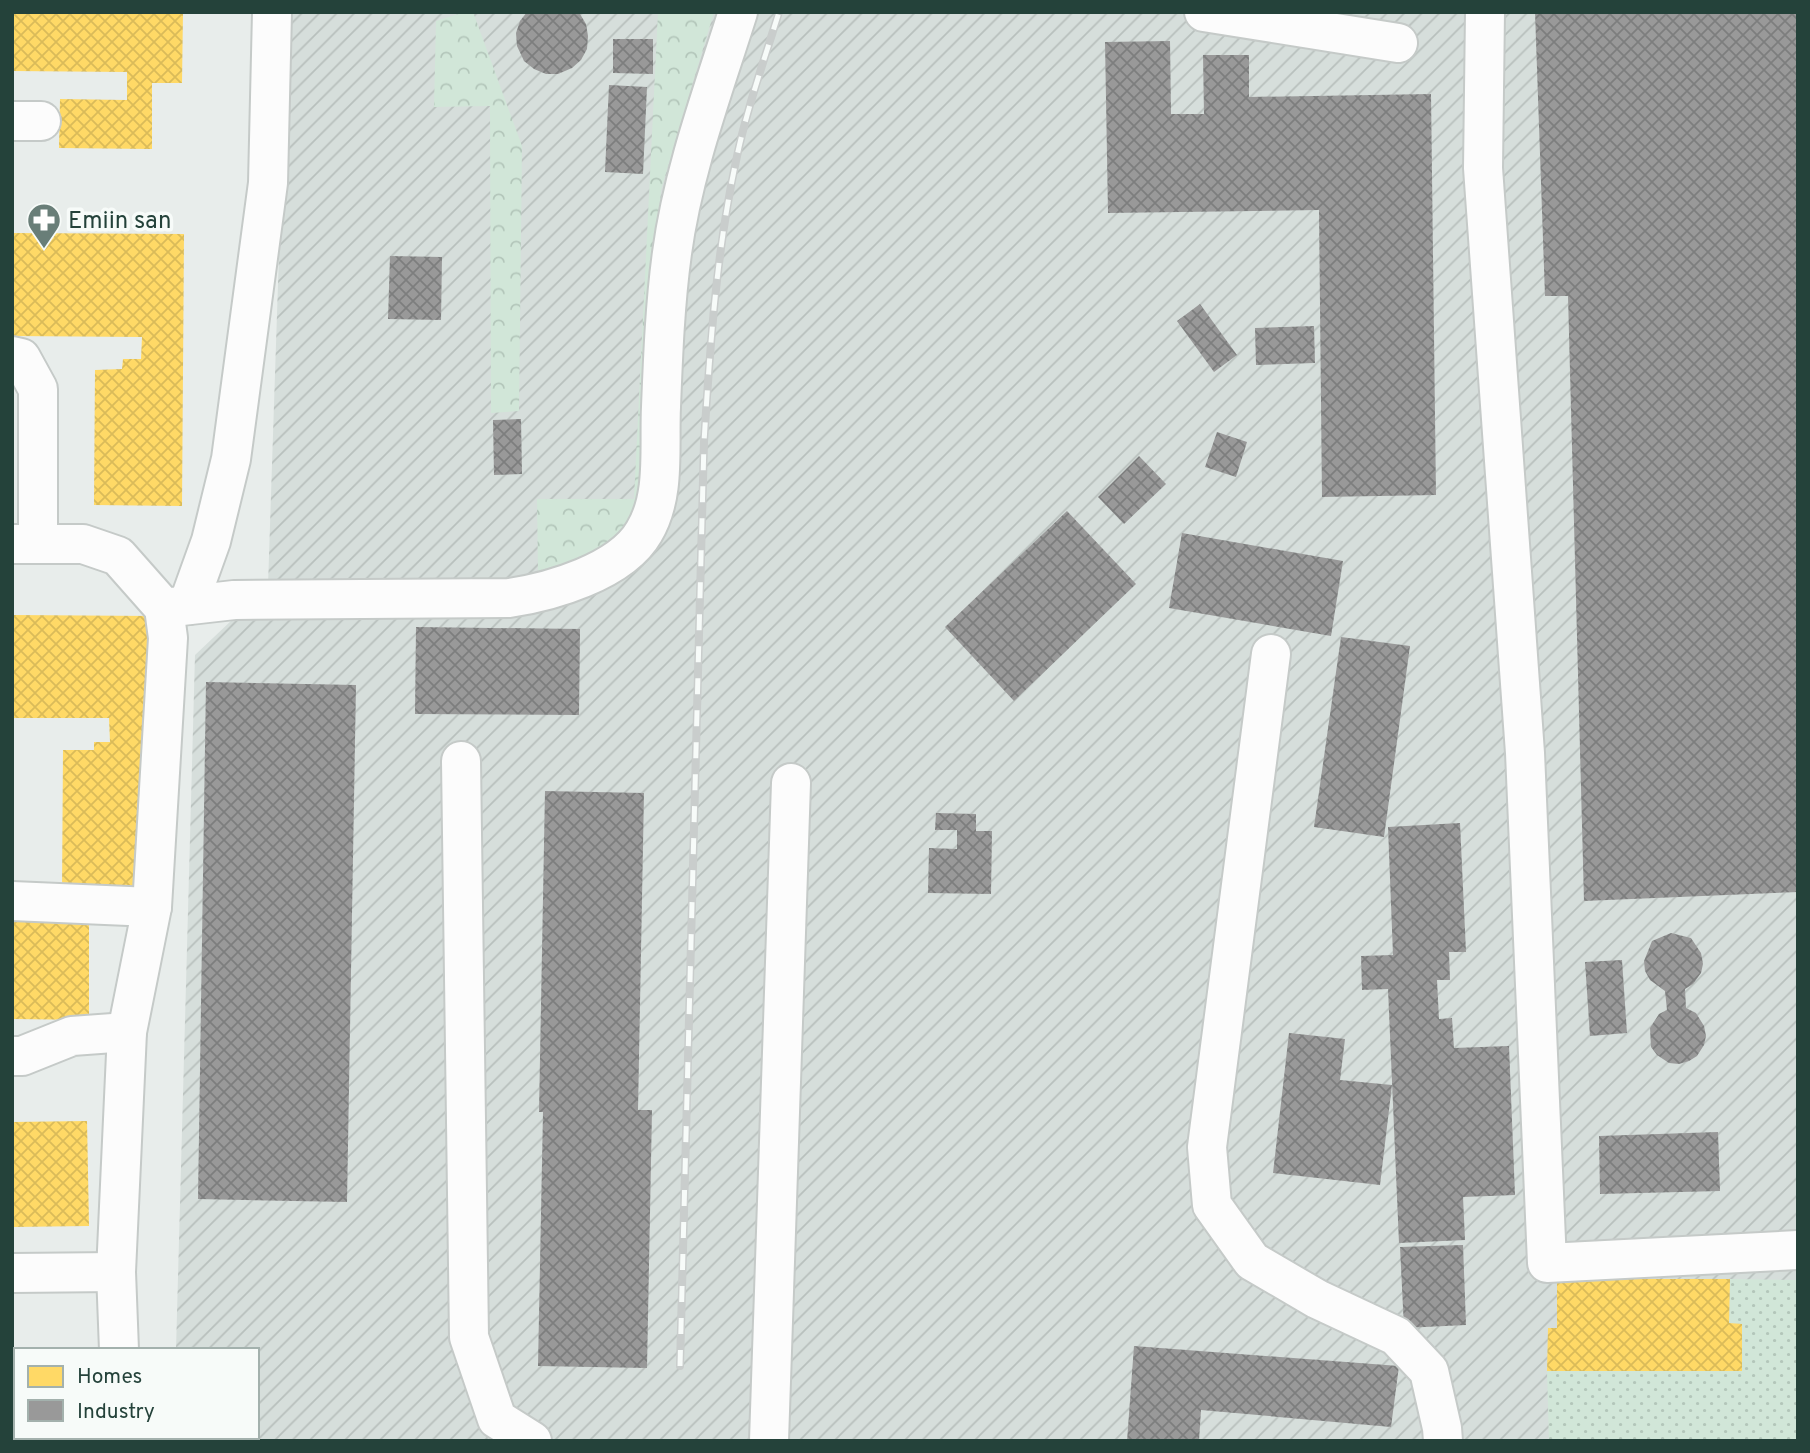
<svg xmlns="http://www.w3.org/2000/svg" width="1810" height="1453" viewBox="0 0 1810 1453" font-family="Overpass,sans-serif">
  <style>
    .industrial { fill: url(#industrial-furrows) }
    .green { fill: url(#green-dots) }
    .forest { fill: url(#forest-crowns) }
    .homes { fill: url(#homes-cross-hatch) }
    .industry { fill: url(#industry-cross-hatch) }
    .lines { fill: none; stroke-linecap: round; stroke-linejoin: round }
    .minor-casing { stroke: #c5cac8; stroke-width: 42 }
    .minor { stroke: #fcfcfc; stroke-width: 38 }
    .rail-casing { stroke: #c9cdcc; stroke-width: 8 }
    .rail { stroke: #f7fbf9; stroke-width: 5; stroke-dasharray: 16; stroke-linecap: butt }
    .labels { text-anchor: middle; stroke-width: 7; stroke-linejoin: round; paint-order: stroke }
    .poi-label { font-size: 24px; fill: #24423a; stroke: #f7fbf9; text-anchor: start }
  </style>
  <defs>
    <pattern id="industrial-furrows" width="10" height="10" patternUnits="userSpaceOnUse" patternTransform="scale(1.75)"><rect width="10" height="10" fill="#d6dedb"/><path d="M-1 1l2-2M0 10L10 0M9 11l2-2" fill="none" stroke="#b8c0bd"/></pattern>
    <pattern id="green-dots" width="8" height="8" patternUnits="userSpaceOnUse" patternTransform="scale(1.75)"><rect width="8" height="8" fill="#d1e6d8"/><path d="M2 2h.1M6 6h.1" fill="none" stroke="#b3c6ba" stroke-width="1.8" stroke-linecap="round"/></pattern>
    <pattern id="forest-crowns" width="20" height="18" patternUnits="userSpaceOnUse" patternTransform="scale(1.75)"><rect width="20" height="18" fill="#d1e6d8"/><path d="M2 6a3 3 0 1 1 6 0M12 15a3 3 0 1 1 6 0" fill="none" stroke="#b3c6ba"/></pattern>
    <pattern id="homes-cross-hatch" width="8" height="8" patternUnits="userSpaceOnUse" patternTransform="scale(1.75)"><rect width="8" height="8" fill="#ffd966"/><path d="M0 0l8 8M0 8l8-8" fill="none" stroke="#dabb59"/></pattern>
    <pattern id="industry-cross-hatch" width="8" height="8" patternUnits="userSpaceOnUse" patternTransform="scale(1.75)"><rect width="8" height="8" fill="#999"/><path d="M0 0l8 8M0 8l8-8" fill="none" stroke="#7d7e7e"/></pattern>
  </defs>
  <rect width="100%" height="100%" fill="#e8edeb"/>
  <path class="industrial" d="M 287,12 L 1798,12 L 1798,1441 L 173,1441 L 173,1437 L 257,1437 L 257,1350 L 176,1350 L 195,655 L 268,586 Z"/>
  <path class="green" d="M 1730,1279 L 1798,1280 L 1798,1441 L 1549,1441 L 1547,1371 L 1742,1324 L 1729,1323 Z"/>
  <g class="forest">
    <path d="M 465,12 L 473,12 L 522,146 L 519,411 L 491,413 L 490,106 L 434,107 L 436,21 Z"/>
    <path d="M 658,12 L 714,12 L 661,190 L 639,502 C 625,545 576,559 538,572 L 537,499 L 634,499 Z"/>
  </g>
  <g class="homes">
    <path d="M 12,12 L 183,12 L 182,83 L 152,83 L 152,149 L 59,148 L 60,99 L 127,100 L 127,72 L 12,71 Z"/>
    <path d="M 12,233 L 184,234 L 182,506 L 94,505 L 95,370 L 122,369 L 123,359 L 141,359 L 142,337 L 12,336 Z"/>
    <path d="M 12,615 L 153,616 L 151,895 L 62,894 L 63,750 L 94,750 L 94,742 L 110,742 L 109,718 L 12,718 Z"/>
    <path d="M 12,922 L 89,922 L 89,1020 L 12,1019 Z"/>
    <path d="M 87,1121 L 89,1226 L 12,1227 L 12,1122 Z"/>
    <path d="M 1557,1279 L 1730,1279 L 1729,1323 L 1742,1324 L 1742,1371 L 1547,1371 L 1548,1328 L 1557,1328 Z"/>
    <rect x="12" y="1351" width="4" height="83"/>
  </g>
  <g class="industry">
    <path d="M 527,12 L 578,12 L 580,14 L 586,24 L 588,36 L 587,49 L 581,60 L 572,68 L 558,74 L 546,74 L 534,69 L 524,61 L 517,46 L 516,33 L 520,21 Z"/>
    <path d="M 1535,12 L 1798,12 L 1798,892 L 1584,901 L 1568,296 L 1545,296 Z"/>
    <path d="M 613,39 L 653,39 L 653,74 L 613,73 Z"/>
    <path d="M 1170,41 L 1171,114 L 1204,114 L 1203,55 L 1249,55 L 1249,97 L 1431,94 L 1436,495 L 1322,497 L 1319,210 L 1108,213 L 1105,42 Z"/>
    <path d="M 609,85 L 647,87 L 643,174 L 605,172 Z"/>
    <path d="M 390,256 L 442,257 L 441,320 L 388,319 Z"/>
    <path d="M 1200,304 L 1237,355 L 1214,372 L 1177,321 Z"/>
    <path d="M 1314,326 L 1315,363 L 1256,365 L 1255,328 Z"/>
    <path d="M 521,419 L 522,474 L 494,475 L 493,420 Z"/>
    <path d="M 1217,432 L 1247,442 L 1236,477 L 1205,467 Z"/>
    <path d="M 1139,456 L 1166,484 L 1124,524 L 1098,497 Z"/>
    <path d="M 1067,511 L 1136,584 L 1014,701 L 945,627 Z"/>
    <path d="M 1182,533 L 1343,561 L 1331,636 L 1169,608 Z"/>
    <path d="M 416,627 L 580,629 L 579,715 L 415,714 Z"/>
    <path d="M 1341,637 L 1410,646 L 1384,837 L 1314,827 Z"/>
    <path d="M 206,682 L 356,685 L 347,1202 L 198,1199 Z"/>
    <path d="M 545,791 L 644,793 L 638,1110 L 652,1110 L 647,1368 L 538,1366 L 543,1112 L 539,1112 Z"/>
    <path d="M 936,813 L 976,814 L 976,831 L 992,831 L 991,894 L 928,893 L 929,848 L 957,849 L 957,830 L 935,830 Z"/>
    <path d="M 1460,823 L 1466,952 L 1449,952 L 1450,980 L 1437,980 L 1439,1019 L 1452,1018 L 1454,1048 L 1509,1046 L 1515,1195 L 1463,1197 L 1465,1240 L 1399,1243 L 1388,989 L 1362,990 L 1361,956 L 1393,955 L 1388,827 Z"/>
    <path d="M 1671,933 L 1691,938 L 1701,953 L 1703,964 L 1701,973 L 1693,984 L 1685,989 L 1686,1008 L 1696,1013 L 1704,1026 L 1706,1036 L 1704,1045 L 1697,1056 L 1689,1061 L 1679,1064 L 1669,1063 L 1657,1055 L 1651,1047 L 1650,1028 L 1659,1014 L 1667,1010 L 1665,991 L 1650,980 L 1645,971 L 1644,961 L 1652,941 Z"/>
    <path d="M 1622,960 L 1627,1033 L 1590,1036 L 1585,962 Z"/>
    <path d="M 1289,1033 L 1345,1039 L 1340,1080 L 1392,1085 L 1380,1185 L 1273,1173 Z"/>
    <path d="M 1718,1132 L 1720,1191 L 1600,1194 L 1599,1136 Z"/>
    <path d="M 1463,1245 L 1466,1325 L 1404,1328 L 1400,1247 Z"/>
    <path d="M 1134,1346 L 1399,1366 L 1391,1427 L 1201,1410 L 1199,1441 L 1127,1441 Z"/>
  </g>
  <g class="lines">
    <g class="minor-casing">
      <g id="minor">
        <path d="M 1204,12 L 1398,43"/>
        <path d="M 1485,12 L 1483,168 L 1525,753 L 1547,1263 L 1798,1250"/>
        <path d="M 12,121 L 41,121"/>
        <path d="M 12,356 L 21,358 L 38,389 L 38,544"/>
        <path d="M 12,544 L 83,544 L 118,556 L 164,608 L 168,638 L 152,907 L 127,1032 L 116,1272 L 119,1350"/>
        <path d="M 188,605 L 211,541 L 231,459 L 268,183 L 272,12"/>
        <path d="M 164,608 L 234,600 L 509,598 C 550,592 621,572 644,532 C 666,496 659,448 661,407 C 663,356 665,304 672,253 C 683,171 713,91 738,12"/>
        <path d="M 1271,654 L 1207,1147 L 1212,1205 L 1252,1261 L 1317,1299 L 1396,1336 L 1429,1371 L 1442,1428 L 1443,1441"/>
        <path d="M 461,761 L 469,1337 L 497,1419 L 532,1441"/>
        <path d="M 12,901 L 152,907"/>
        <path d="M 12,1056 L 22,1056 L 72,1036 L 127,1032"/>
        <path d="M 12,1273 L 116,1272"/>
        <path d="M 121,1437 L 121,1441"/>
        <path d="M 769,1441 L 791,783"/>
      </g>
    </g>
    <use href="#minor" class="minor"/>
    <g class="rail-casing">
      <path id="rail" d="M 680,1366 L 704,442 C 710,348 716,254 736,161 C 746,111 764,61 779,12"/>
    </g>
    <use href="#rail" class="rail"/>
  </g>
  <defs>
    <g id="pharmacy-pin" transform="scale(1.75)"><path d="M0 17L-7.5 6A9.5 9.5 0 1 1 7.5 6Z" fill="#697e78" stroke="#f7fbf9"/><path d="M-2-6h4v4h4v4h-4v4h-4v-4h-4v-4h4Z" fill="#fff"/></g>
  </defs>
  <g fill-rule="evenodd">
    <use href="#pharmacy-pin" x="44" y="220"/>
  </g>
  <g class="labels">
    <g class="poi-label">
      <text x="68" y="228">Emiin san</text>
    </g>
  </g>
  <rect width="1810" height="1453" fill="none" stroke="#24423a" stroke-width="28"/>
  <rect x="14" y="1348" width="245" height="91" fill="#f7fbf9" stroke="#a3b1ad" stroke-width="2"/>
  <rect x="28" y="1366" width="35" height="21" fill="#ffd966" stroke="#a3b1ad" stroke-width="2"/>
  <text x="77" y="1383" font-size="21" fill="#24423a">Homes</text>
  <rect x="28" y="1400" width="35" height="21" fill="#999999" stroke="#a3b1ad" stroke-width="2"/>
  <text x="77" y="1418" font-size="21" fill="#24423a">Industry</text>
</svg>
